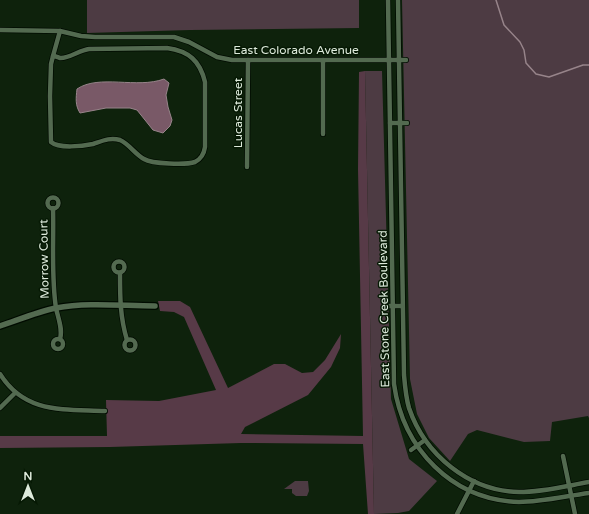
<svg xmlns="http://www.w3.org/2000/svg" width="589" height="514" viewBox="0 0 589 514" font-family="'Varela Round',sans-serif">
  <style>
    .green { fill: #4d3b43 }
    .forest { fill: #573a47 }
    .water { fill: #795967; stroke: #97848a }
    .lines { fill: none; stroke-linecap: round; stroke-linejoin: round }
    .stream { stroke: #97848a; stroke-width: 1.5 }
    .minor-casing { stroke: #000b00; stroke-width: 6 }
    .tertiary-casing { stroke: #000b00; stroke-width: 8 }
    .minor { stroke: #536a50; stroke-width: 4.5 }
    .tertiary { stroke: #536a50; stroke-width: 5.5 }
    .labels { text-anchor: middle; stroke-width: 3; stroke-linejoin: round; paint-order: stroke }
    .street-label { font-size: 12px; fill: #ddeadb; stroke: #061904 }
  </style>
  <rect width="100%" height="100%" fill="#0e220c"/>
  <g class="green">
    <path d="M 87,0 L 359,0 L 359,28 L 190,30 L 87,33 Z"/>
    <path d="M 402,0 L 589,0 L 589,418 L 588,416 L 552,422 L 550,441 L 524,442 L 477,430 L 468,434 L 450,461 L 429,438 L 417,414 L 410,379 Z"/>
    <path d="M 365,71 L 382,71 L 391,399 L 409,459 L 437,481 L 409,511 L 398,513 L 374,514 Z"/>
    <path d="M 295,481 L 308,481 L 309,491 L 307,496 L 296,496 L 292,493 L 292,489 L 284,489 Z"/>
  </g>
  <path class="forest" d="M 365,71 L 374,514 L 368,514 L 363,444 L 241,443 L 110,447 L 0,448 L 0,436 L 107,436 L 106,400 L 159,401 L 216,390 L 184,317 L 174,312 L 160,311 L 158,301 L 180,301 L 190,307 L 228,388 L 274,364 L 285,364 L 302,373 L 313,372 L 325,360 L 341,334 L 340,348 L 331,367 L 308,395 L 245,427 L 241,434 L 363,436 L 358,169 L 359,72 Z"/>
  <path class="water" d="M 164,79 L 169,83 L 166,95 L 168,107 L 172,120 L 170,126 L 163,133 L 153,130 L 137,110 L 130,108 L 106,108 L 80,113 C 75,105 76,98 77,89 C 99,74 137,89 164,79 Z"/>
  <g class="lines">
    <path class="stream" d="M 496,0 L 504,25 L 520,42 L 524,50 L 526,63 L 536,74 L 549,77 L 583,65 L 589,65"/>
    <g class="minor-casing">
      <g id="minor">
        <path d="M 388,0 L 394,384 C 403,449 452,500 519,502 C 542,502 566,496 589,493"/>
        <path d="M 398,0 L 404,375 C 405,387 406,398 409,408 C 425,455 469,491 519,492 C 543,492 566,486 589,482"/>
        <path d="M 0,30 L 60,31 L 81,36 L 95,37 L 174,37 L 189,42 L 217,57 L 232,60 L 406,60"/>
        <path d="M 167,48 C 189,51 200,61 205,82 L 205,147 C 204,154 201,159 195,162 C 186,165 152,164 144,159 C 135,154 129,144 120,140 C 110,137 102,141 93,144 C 83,146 59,149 51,142 L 50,96 L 51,64 L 53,56 C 55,56 57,57 60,58 C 68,59 80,50 89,49 Z"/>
        <path d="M 53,56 L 60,31"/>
        <path d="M 323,60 L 323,134"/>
        <path d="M 390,123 L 407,123"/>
        <path d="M 247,167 L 248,60"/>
        <circle cx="53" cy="203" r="5.5"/>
        <path d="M 53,208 C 54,241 51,276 56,308 C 58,318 63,329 60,339"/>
        <circle cx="119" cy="267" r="5.5"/>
        <path d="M 120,273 C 120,297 120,317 127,340"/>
        <path d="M 386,306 L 402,306"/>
        <circle cx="58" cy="344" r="5"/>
        <circle cx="130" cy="345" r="5.5"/>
        <path d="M 0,374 C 25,414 63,409 105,411"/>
        <path d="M 0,408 L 15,393"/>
        <path d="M 411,450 L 425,440"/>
        <path d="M 563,456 L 575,514"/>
        <path d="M 457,514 L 474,481"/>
      </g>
    </g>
    <g class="tertiary-casing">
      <path id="tertiary" d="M 0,326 C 18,320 37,312 56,308 C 88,302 122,306 155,306"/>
    </g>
    <use href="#minor" class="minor"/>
    <use href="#tertiary" class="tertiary"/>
  </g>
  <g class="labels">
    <g class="street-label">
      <text x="296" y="54">East Colorado Avenue</text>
      <text transform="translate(238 113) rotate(-90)" y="4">Lucas Street</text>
      <text transform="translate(44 259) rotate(-91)" y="4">Morrow Court</text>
      <text transform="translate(384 309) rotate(-91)" y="4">East Stone Creek Boulevard</text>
    </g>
  </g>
  <g transform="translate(28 486)" stroke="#061904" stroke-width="3" paint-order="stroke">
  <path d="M0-3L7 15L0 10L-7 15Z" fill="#ddeadb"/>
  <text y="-6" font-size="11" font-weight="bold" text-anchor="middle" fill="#ddeadb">N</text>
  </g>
</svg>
